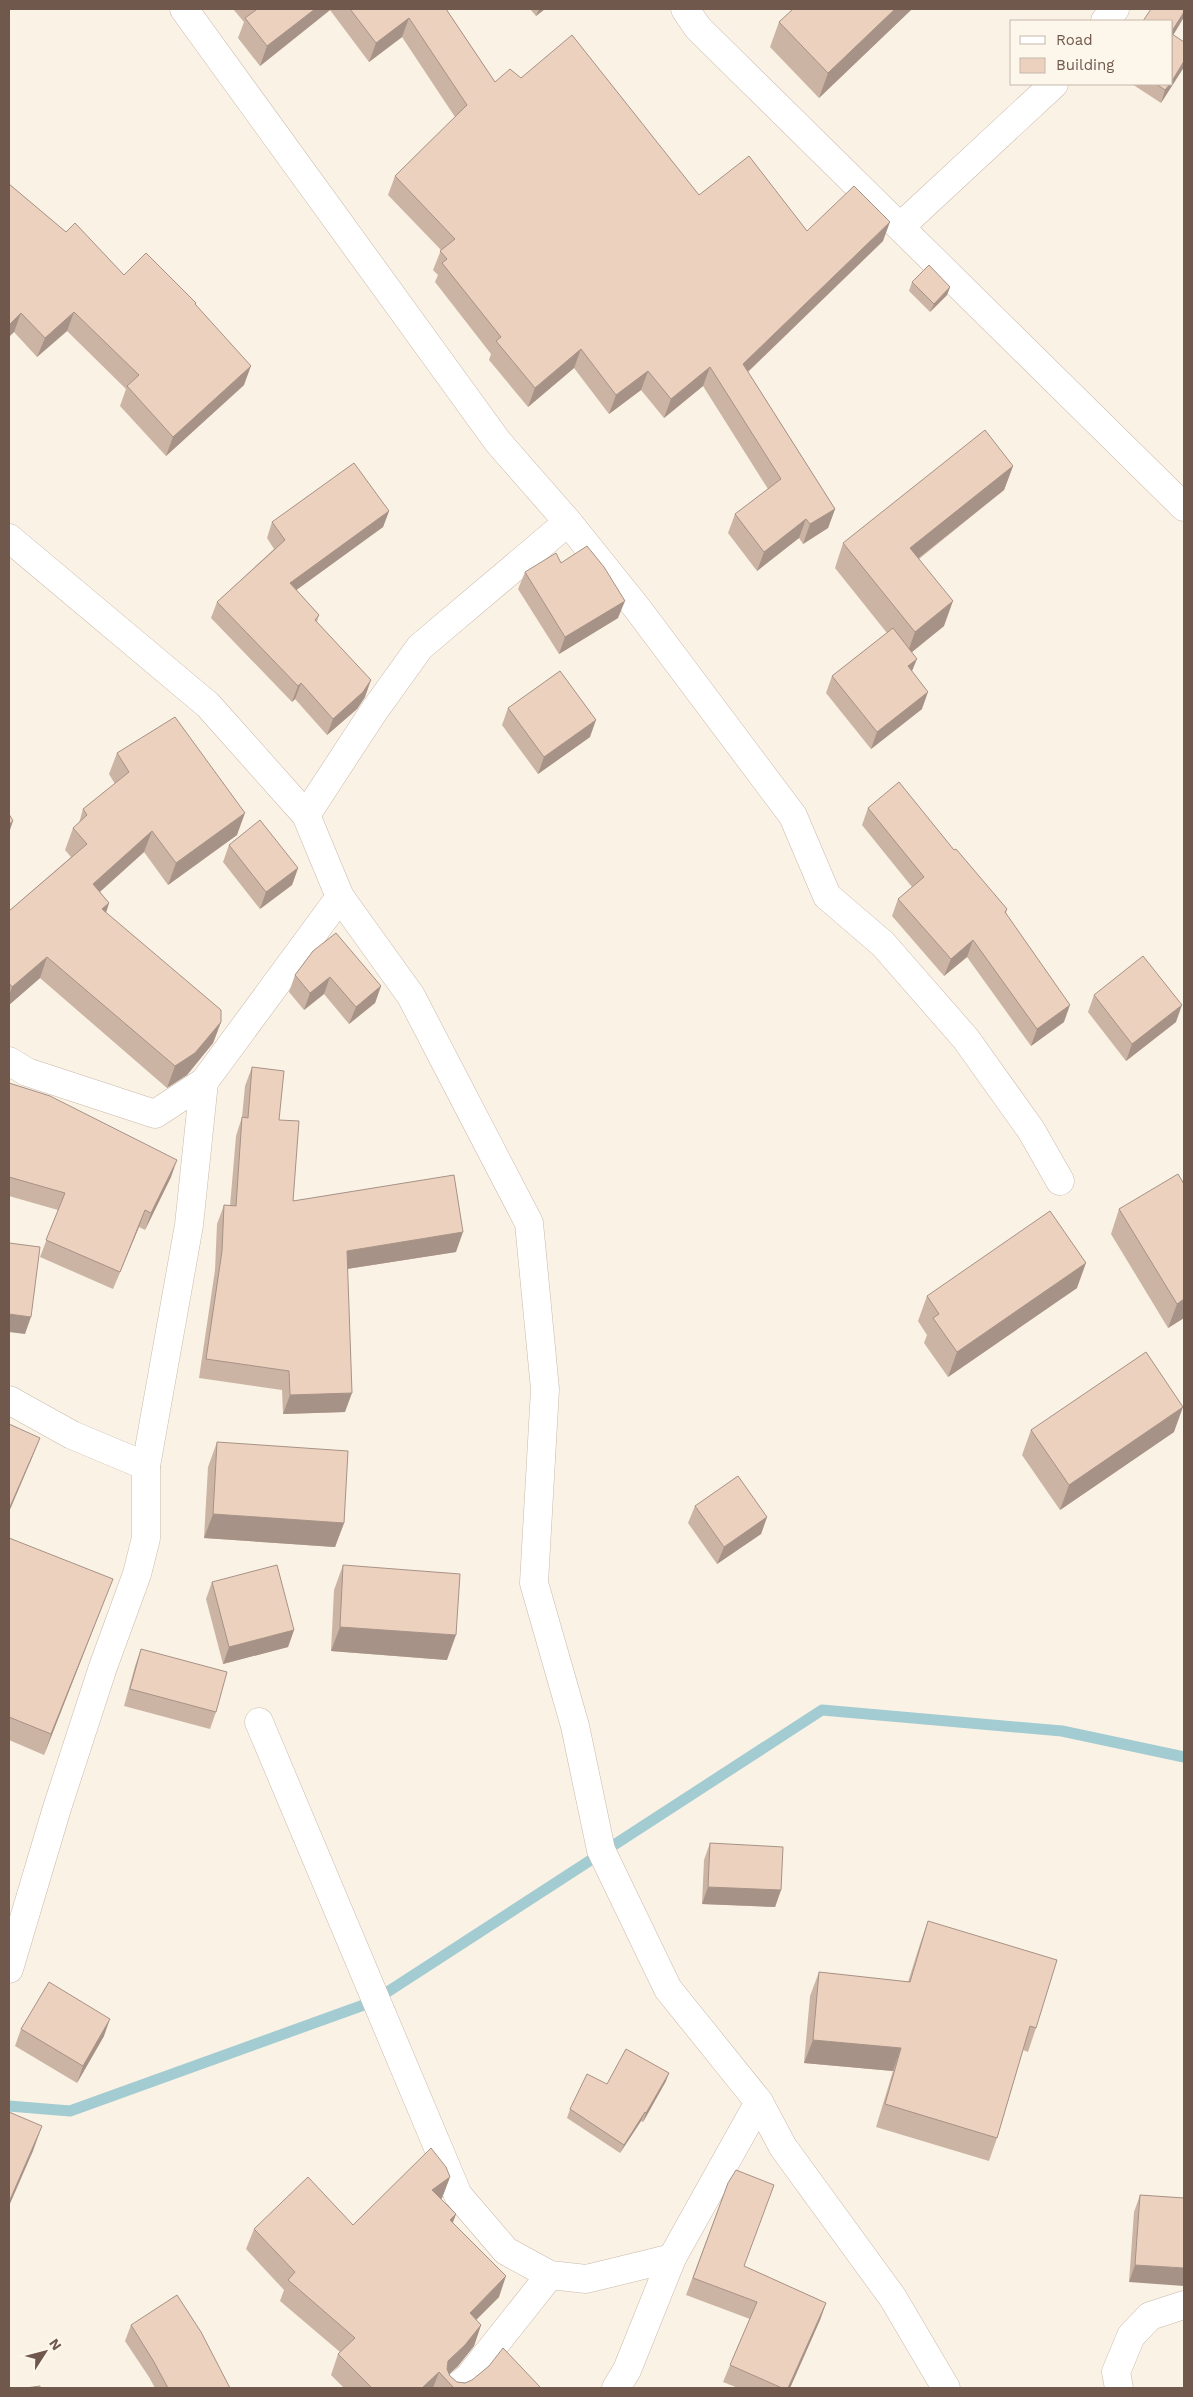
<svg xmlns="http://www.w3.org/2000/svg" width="1193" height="2397" viewBox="0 0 1193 2397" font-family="'Work Sans',sans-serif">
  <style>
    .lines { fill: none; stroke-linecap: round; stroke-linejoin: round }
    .stream { stroke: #a2cbd2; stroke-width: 11 }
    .minor-casing { stroke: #cab9ac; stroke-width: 29 }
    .minor { stroke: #fff; stroke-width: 28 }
    .wall { fill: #ccb4a4 }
    .shaded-wall { fill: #a69286 }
    .building { fill: #edd1bf; stroke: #a69286 }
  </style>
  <rect width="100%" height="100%" fill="#faf2e4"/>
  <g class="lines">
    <path class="stream" d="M 9,2106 L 70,2111 L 372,2002 L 822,1710 L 1062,1731 L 1184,1757"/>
    <g class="minor-casing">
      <g id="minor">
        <path d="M 184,9 L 498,442 L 568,522 L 637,608 L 793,816 L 827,896 L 883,944 L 966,1039 L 1031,1130 L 1060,1181"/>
        <path d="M 685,9 L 698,28 L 1184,507"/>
        <path d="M 1105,21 L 1115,9"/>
        <path d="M 900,227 L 1054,84"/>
        <path d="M 9,538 L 208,705 L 306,815 L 340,897 L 411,996 L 529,1223 L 545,1389 L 534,1583 L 575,1726 L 601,1850 L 668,1989 L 759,2102 L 783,2147 L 893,2298 L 946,2388"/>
        <path d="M 306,815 L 374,711 L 420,647 L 568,522"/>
        <path d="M 9,1061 L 27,1072 L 155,1114 L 204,1082 L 340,897"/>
        <path d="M 9,1400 L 72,1435 L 146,1466"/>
        <path d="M 259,1722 L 458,2195 L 506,2251 L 550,2275 L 586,2279 L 672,2258"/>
        <path d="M 9,1969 L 57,1808 L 103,1667 L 137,1574 L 146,1538 L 146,1466 L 189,1225 L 204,1082"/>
        <path d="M 455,2388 L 469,2377 L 550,2275"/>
        <path d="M 616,2388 L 627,2370 L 672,2258 L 759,2102"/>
        <path d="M 1119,2388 L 1116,2372 L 1131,2336 L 1150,2316 L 1184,2305"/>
      </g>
    </g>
    <use href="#minor" class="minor"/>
  </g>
  <g class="wall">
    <path d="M 233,9 L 446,9 L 495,82 L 521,78 L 699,195 L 807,231 L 883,241 L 748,372 L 835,509 L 828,528 L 803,544 L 799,538 L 757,571 L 728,533 L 735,514 L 768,489 L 703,386 L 664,418 L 641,390 L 609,414 L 574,368 L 528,407 L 489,360 L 491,354 L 435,282 L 438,275 L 433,270 L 441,250 L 388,195 L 395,176 L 455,117 L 402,37 L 369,62 L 330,10 L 260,66 L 238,38 L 244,22 Z"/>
    <path d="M 530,9 L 545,9 L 536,16 Z"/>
    <path d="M 912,9 L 819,98 L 770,47 L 779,22 Z"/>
    <path d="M 1184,17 L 1173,35 L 1184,42 L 1184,67 L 1161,103 L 1132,84 L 1172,84 L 1172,21 Z"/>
    <path d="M 9,184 L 66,232 L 124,275 L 195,304 L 244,385 L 166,456 L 120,406 L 126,389 L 67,331 L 37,357 L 14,332 Z"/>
    <path d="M 912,282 L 950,287 L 947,295 L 930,312 L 909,291 Z"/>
    <path d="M 1013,466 L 1004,490 L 919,559 L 944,626 L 911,652 L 912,671 L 922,709 L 871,749 L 826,693 L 832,676 L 887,633 L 835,568 L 843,543 Z"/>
    <path d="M 389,511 L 383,527 L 296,590 L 319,615 L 317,622 L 365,697 L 357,709 L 327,735 L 295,699 L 292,702 L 211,618 L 217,602 L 274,549 L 267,538 L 272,522 Z"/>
    <path d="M 561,563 L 618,618 L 559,654 L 518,589 L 525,572 Z"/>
    <path d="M 508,708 L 590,737 L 538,774 L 502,725 Z"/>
    <path d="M 117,753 L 237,835 L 168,885 L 144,852 L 100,892 L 109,903 L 106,913 L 221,1022 L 213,1043 L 187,1075 L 167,1088 L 40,978 L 9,1005 L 9,911 L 71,857 L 65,850 L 73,828 L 79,823 L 83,809 L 115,784 L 109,774 Z"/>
    <path d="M 868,808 L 954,850 L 1007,909 L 1006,913 L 1064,1022 L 1031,1046 L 967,957 L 944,976 L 892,916 L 898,899 L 912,887 L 862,825 Z"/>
    <path d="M 229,845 L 298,868 L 292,885 L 260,909 L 223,862 Z"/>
    <path d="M 313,951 L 381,986 L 375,1003 L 349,1024 L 324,994 L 304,1010 L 289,992 L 295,975 Z"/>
    <path d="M 1094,995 L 1176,1022 L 1126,1061 L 1088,1012 Z"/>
    <path d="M 252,1067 L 279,1120 L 293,1201 L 456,1252 L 347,1269 L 345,1412 L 283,1414 L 282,1390 L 199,1378 L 215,1270 L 217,1224 L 224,1205 L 230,1206 L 236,1136 L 242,1117 L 245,1086 Z"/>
    <path d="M 9,1083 L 171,1177 L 145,1230 L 139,1227 L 113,1289 L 40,1257 L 58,1210 L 9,1196 Z"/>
    <path d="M 1184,1184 L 1184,1318 L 1168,1328 L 1111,1234 L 1119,1209 Z"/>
    <path d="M 1077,1288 L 948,1377 L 924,1343 L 927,1335 L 918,1321 L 927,1296 Z"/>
    <path d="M 1031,1430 L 1174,1432 L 1060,1510 L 1022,1455 Z"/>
    <path d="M 217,1442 L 344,1523 L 335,1547 L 204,1538 L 208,1467 Z"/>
    <path d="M 695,1506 L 767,1517 L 761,1534 L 717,1564 L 688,1523 Z"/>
    <path d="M 9,1538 L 105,1599 L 44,1755 L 9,1740 Z"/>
    <path d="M 343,1565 L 447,1660 L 331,1651 L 334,1590 Z"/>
    <path d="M 212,1582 L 294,1630 L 288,1647 L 223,1664 L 206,1599 Z"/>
    <path d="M 141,1649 L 216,1712 L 210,1729 L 124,1706 L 135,1666 Z"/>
    <path d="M 710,1843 L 781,1890 L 775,1907 L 702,1904 L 704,1860 Z"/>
    <path d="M 928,1921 L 1036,2028 L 1028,2052 L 1023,2050 L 997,2138 L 989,2161 L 876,2127 L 893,2071 L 804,2063 L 810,1996 L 819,1972 L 908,1982 L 920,1944 Z"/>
    <path d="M 21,2029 L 104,2036 L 77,2083 L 15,2046 Z"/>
    <path d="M 666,2081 L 643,2122 L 641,2121 L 620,2153 L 567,2118 L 570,2109 L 607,2084 Z"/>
    <path d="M 450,2177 L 442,2198 L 441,2199 L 456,2214 L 453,2222 L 499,2297 L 476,2320 L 481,2325 L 474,2346 L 458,2366 L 449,2374 L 450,2376 L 457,2382 L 541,2388 L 344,2388 L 331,2375 L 338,2354 L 340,2352 L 280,2301 L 284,2290 L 246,2249 L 254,2229 L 353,2225 Z"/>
    <path d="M 728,2183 L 744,2266 L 826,2303 L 820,2320 L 790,2388 L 738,2388 L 723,2382 L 730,2365 L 750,2319 L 686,2295 Z"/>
    <path d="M 1140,2195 L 1184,2198 L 1129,2282 L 1134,2212 Z"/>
    <path d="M 131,2325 L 230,2388 L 155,2388 L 149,2377 L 125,2341 Z"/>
  </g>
  <g class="shaded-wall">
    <path d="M 315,9 L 330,9 L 330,10 L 260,66 L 267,46 Z"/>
    <path d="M 539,9 L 545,9 L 536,16 Z"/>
    <path d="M 895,9 L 912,9 L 819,98 L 828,73 Z"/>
    <path d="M 1184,12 L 1184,17 L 1172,37 L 1172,31 Z"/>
    <path d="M 409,18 L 402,37 L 369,62 L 376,43 Z"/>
    <path d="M 1184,61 L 1184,67 L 1161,103 L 1165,90 L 1170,84 L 1172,84 L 1172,81 Z"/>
    <path d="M 890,222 L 883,241 L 736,383 L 743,364 Z"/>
    <path d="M 950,287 L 947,295 L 930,312 L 934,304 Z"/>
    <path d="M 74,312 L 67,331 L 37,357 L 45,338 Z"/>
    <path d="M 21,313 L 14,332 L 9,337 L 9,325 Z"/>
    <path d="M 581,349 L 574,368 L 528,407 L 535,388 Z"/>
    <path d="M 251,366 L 244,385 L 166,456 L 173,437 Z"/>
    <path d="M 710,367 L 703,386 L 664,418 L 671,399 Z"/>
    <path d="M 648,371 L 641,390 L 609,414 L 616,395 Z"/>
    <path d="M 1013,466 L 1004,490 L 901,572 L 910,548 Z"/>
    <path d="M 835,509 L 828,528 L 803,544 L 810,524 Z"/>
    <path d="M 389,511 L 383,527 L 284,599 L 290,583 Z"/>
    <path d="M 806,519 L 799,538 L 757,571 L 764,552 Z"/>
    <path d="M 625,601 L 618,618 L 559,654 L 565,637 Z"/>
    <path d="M 953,601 L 944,626 L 906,657 L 915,632 Z"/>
    <path d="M 917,659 L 910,676 L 908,666 Z"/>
    <path d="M 371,680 L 365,697 L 357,709 L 327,735 L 333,719 Z"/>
    <path d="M 301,683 L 295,699 L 292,702 L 298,686 Z"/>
    <path d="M 928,692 L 922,709 L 871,749 L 877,732 Z"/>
    <path d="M 596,720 L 590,737 L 538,774 L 544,757 Z"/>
    <path d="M 245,813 L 237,835 L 168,885 L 176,863 Z"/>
    <path d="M 13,821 L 9,833 L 9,824 Z"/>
    <path d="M 152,831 L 144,852 L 85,905 L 93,884 Z"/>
    <path d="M 298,868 L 292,885 L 260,909 L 266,892 Z"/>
    <path d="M 109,903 L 102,925 L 102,909 Z"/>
    <path d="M 973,940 L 967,957 L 944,976 L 951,959 Z"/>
    <path d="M 47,957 L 40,978 L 9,1005 L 9,996 L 12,987 Z"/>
    <path d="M 330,977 L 324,994 L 304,1010 L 310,993 Z"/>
    <path d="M 381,986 L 375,1003 L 349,1024 L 356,1007 Z"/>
    <path d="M 1070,1005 L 1064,1022 L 1031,1046 L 1037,1029 Z"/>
    <path d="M 1182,1005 L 1176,1022 L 1126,1061 L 1132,1044 Z"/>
    <path d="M 221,1022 L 213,1043 L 187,1075 L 167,1088 L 175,1066 Z"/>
    <path d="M 177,1160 L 171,1177 L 145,1230 L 151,1213 Z"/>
    <path d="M 145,1210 L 139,1227 L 113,1289 L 120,1272 Z"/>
    <path d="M 463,1232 L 456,1252 L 340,1270 L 347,1251 Z"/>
    <path d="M 1086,1263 L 1077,1288 L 948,1377 L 957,1352 Z"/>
    <path d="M 1184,1299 L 1184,1318 L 1168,1328 L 1177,1304 Z"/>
    <path d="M 9,1314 L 31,1317 L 25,1334 L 9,1332 Z"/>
    <path d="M 352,1393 L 345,1412 L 283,1414 L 290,1395 Z"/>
    <path d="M 1183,1407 L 1174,1432 L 1060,1510 L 1069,1485 Z"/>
    <path d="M 40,1438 L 32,1458 L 9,1512 L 9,1509 Z"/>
    <path d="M 213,1514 L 344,1523 L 335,1547 L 204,1538 Z"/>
    <path d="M 767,1517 L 761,1534 L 717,1564 L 724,1547 Z"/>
    <path d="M 113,1579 L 105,1599 L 44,1755 L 51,1734 Z"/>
    <path d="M 340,1627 L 456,1635 L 447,1660 L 331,1651 Z"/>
    <path d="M 294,1630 L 288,1647 L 223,1664 L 229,1647 Z"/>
    <path d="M 708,1887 L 781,1890 L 775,1907 L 702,1904 Z"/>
    <path d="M 110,2019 L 104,2036 L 77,2083 L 83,2066 Z"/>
    <path d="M 813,2040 L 901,2048 L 893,2071 L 804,2063 Z"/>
    <path d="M 669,2073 L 666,2081 L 643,2122 L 646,2113 Z"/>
    <path d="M 645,2112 L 641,2121 L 620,2153 L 624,2145 Z"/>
    <path d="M 42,2126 L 33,2151 L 9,2206 L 9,2202 Z"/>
    <path d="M 450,2177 L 442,2198 L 424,2211 L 432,2190 Z"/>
    <path d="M 456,2214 L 448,2235 L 450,2220 Z"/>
    <path d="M 1135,2265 L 1184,2268 L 1184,2286 L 1129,2282 Z"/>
    <path d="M 506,2276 L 499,2297 L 462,2334 L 470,2313 Z"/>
    <path d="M 826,2303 L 820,2320 L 790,2388 L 788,2388 Z"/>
    <path d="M 481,2325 L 474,2346 L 458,2366 L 445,2378 L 448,2361 Z"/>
    <path d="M 439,2372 L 433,2388 L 422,2388 Z"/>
  </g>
  <g class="building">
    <path d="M 256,9 L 315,9 L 267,46 L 245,18 L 256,10 Z"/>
    <path d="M 350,9 L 446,9 L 495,82 L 510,69 L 521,78 L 572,35 L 699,195 L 749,156 L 807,231 L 854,186 L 890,222 L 743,364 L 835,509 L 810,524 L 806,519 L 764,552 L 735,514 L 781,479 L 710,367 L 671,399 L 648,371 L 616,395 L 581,349 L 535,388 L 496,341 L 501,337 L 442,263 L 447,259 L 440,251 L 455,239 L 395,176 L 467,105 L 409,18 L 376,43 Z"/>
    <path d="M 793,9 L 895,9 L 828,73 L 779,22 Z"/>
    <path d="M 1151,9 L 1184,9 L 1184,12 L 1172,31 L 1172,21 L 1143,21 Z"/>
    <path d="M 1172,34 L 1184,42 L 1184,61 L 1172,81 Z"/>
    <path d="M 1156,84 L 1170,84 L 1165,90 Z"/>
    <path d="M 9,184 L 66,232 L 75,223 L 124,275 L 146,253 L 196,303 L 195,304 L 251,366 L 173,437 L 127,386 L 139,375 L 74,312 L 45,338 L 21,313 L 9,325 Z"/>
    <path d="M 929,265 L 950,287 L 934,304 L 912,282 Z"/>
    <path d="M 985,430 L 1013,466 L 910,548 L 953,601 L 915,632 L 843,543 Z"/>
    <path d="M 354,463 L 389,511 L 290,583 L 319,615 L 315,620 L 371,680 L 363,692 L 333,719 L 301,683 L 298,686 L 217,602 L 285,540 L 272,522 Z"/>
    <path d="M 587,546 L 604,567 L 625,601 L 565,637 L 525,572 L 556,553 L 561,563 Z"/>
    <path d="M 893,628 L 917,659 L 908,666 L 928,692 L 877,732 L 832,676 Z"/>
    <path d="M 560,671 L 596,720 L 544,757 L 508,708 Z"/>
    <path d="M 175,717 L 245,813 L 176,863 L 152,831 L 93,884 L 109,903 L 102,909 L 221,1010 L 221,1022 L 195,1053 L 175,1066 L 47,957 L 12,987 L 9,983 L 9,911 L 87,844 L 73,828 L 87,815 L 83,809 L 129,772 L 117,753 Z"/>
    <path d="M 899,782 L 954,850 L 956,849 L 1007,909 L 1005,912 L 1070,1005 L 1037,1029 L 973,940 L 951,959 L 898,899 L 924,877 L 868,808 Z"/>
    <path d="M 9,814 L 13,821 L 9,824 Z"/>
    <path d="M 260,820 L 298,868 L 266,892 L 229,845 Z"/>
    <path d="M 336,933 L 381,986 L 356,1007 L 330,977 L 310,993 L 295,975 L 313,951 Z"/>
    <path d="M 1143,956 L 1182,1005 L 1132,1044 L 1094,995 Z"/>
    <path d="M 252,1067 L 284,1071 L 279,1120 L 299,1121 L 293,1201 L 454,1175 L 463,1232 L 347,1251 L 352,1393 L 290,1395 L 289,1371 L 206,1359 L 222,1251 L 224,1205 L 236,1206 L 242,1117 L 248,1118 Z"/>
    <path d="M 9,1083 L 50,1096 L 177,1160 L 151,1213 L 145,1210 L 120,1272 L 46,1240 L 65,1193 L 9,1177 Z"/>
    <path d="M 1178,1174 L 1184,1184 L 1184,1299 L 1177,1304 L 1119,1209 Z"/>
    <path d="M 1050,1211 L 1086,1263 L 957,1352 L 933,1318 L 939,1314 L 927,1296 Z"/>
    <path d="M 9,1243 L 40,1247 L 31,1317 L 9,1314 Z"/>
    <path d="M 1146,1352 L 1183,1407 L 1069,1485 L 1031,1430 Z"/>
    <path d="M 9,1424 L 40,1438 L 9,1509 Z"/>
    <path d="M 217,1442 L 348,1451 L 344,1523 L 213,1514 Z"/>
    <path d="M 738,1476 L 767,1517 L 724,1547 L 695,1506 Z"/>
    <path d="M 9,1538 L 113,1579 L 51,1734 L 9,1717 Z"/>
    <path d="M 277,1565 L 294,1630 L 229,1647 L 212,1582 Z"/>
    <path d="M 343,1565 L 460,1574 L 456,1635 L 340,1627 Z"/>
    <path d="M 141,1649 L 227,1672 L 216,1712 L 130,1689 Z"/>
    <path d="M 710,1843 L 783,1847 L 781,1890 L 708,1887 Z"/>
    <path d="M 928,1921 L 1057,1960 L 1036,2028 L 1030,2026 L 997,2138 L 885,2104 L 901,2048 L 813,2040 L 819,1972 L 910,1982 Z"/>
    <path d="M 49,1982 L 110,2019 L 83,2066 L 21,2029 Z"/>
    <path d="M 626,2049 L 669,2073 L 646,2113 L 645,2112 L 624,2145 L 570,2109 L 587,2074 L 607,2084 Z"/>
    <path d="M 9,2112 L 42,2126 L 9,2202 Z"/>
    <path d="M 431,2148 L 446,2167 L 450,2177 L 432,2190 L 456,2214 L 450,2220 L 506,2276 L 470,2313 L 481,2325 L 465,2345 L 448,2361 L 447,2369 L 450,2376 L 457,2382 L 465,2383 L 472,2380 L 489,2366 L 503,2348 L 541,2388 L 454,2388 L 439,2372 L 422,2388 L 372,2388 L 338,2354 L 355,2338 L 288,2280 L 295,2272 L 254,2229 L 308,2177 L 353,2225 Z"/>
    <path d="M 736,2170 L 774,2185 L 744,2266 L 826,2303 L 788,2388 L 782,2388 L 730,2365 L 757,2302 L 693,2278 L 728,2183 Z"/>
    <path d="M 1140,2195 L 1184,2198 L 1184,2268 L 1135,2265 Z"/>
    <path d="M 177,2295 L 201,2332 L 230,2388 L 168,2388 L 154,2362 L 131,2325 Z"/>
    <path d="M 40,2386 L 40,2388 L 26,2388 Z"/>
  </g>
  <rect width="1193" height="2397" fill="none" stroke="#70594c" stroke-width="20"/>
  <rect x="1010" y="20" width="162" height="65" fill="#fdf6ea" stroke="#c5b7ab"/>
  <rect x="1020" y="36" width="25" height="8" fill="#ffffff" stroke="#c5b7ab"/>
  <text x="1056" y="45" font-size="15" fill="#70594c">Road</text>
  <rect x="1020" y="58" width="25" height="15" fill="#edd1bf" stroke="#c5b7ab"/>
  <text x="1056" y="70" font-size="15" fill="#70594c">Building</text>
  <g transform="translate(45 2352) rotate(54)" stroke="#fdf6ea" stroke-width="4" paint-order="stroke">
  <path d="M0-4L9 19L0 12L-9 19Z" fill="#70594c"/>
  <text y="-8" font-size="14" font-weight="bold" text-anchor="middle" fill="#70594c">N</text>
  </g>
</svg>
